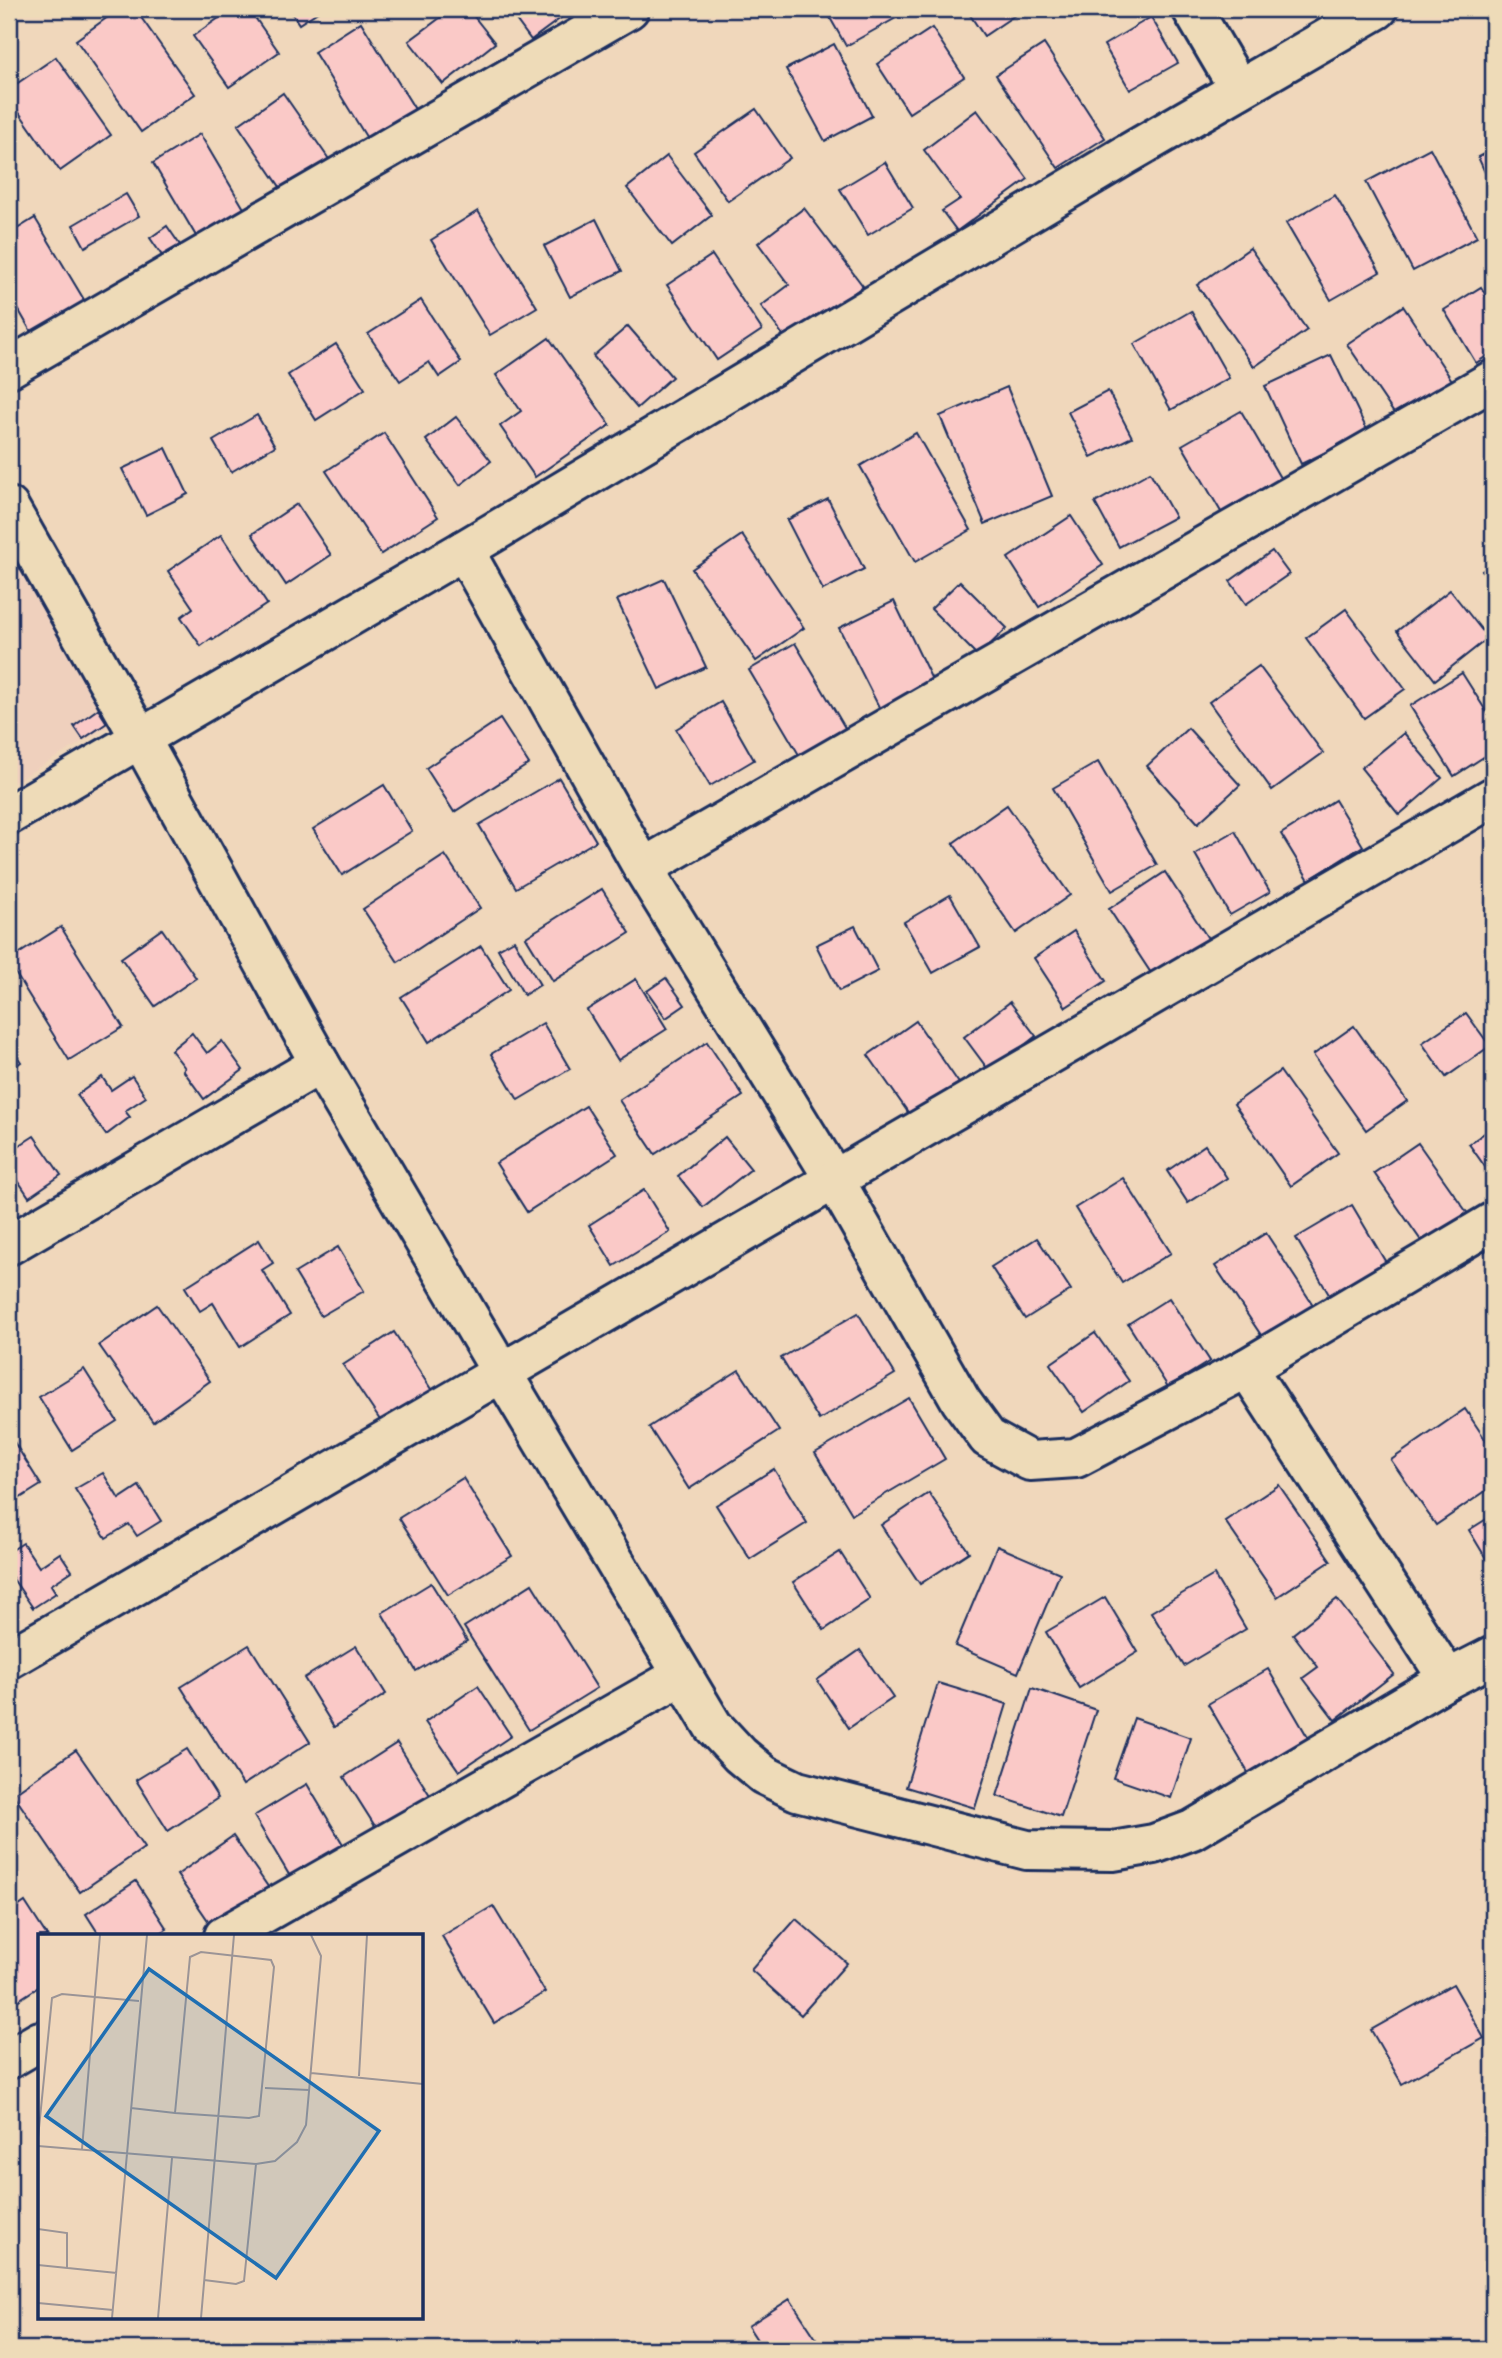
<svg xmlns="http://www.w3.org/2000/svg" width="1502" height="2358" viewBox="0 0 1502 2358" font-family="Mynerve,sans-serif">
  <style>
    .built { fill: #efd0bd }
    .building { fill: #fac9c7; stroke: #1b2f5e; stroke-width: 2 }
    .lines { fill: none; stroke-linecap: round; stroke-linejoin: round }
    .street-casing { stroke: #1b2f5e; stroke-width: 44 }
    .street { stroke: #eedbb8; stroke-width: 38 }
    .inset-road { fill: none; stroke: #9b9496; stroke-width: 2 }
    .view { fill: #1f6fb2; fill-opacity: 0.15; stroke: #1f6fb2; stroke-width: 3.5 }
    .inset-edge { fill: none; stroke: #1b2f5e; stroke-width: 3.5 }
  </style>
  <rect width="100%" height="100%" fill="#f0d7bb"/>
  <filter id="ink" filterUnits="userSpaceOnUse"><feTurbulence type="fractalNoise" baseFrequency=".0143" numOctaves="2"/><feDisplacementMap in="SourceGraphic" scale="14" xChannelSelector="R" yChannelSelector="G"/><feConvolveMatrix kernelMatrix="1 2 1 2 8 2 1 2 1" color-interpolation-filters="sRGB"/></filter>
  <g filter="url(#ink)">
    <path class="built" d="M 9,552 L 111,725 L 9,785 Z"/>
    <g class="building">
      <path d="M 119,9 L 135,9 L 195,94 L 141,132 L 76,40 Z"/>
      <path d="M 232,9 L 249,9 L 279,52 L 229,87 L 193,36 Z"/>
      <path d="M 289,9 L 322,9 L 299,24 Z"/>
      <path d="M 452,9 L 468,9 L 495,43 L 443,84 L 409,41 Z"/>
      <path d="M 508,9 L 573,9 L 531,40 Z"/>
      <path d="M 825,9 L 912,9 L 846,46 Z"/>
      <path d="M 966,9 L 1024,9 L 984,36 Z"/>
      <path d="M 1151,17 L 1178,63 L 1130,90 L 1104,45 Z"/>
      <path d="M 361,22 L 416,111 L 368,140 L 314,52 Z"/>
      <path d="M 932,28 L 964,77 L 909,113 L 877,64 Z"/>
      <path d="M 834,44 L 872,116 L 825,141 L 786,69 Z"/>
      <path d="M 1044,44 L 1105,138 L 1058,168 L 996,75 Z"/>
      <path d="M 56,57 L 111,135 L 60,171 L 9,98 L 9,89 Z"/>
      <path d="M 283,93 L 333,165 L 287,197 L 238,125 Z"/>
      <path d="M 756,109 L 790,158 L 728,201 L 694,152 Z"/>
      <path d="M 977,110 L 1028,179 L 957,231 L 942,211 L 960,199 L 924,150 Z"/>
      <path d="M 200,134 L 246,212 L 199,241 L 153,163 Z"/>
      <path d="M 1430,148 L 1477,237 L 1413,271 L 1366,182 Z"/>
      <path d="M 1493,149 L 1493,190 L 1478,157 Z"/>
      <path d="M 667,156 L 712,215 L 672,246 L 627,188 Z"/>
      <path d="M 885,162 L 913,208 L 868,235 L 840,189 Z"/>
      <path d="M 126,194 L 139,216 L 85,247 L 73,225 Z"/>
      <path d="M 1335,195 L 1380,272 L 1331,300 L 1286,223 Z"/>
      <path d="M 804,208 L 863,286 L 789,343 L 761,306 L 789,285 L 758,243 Z"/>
      <path d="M 478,211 L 537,307 L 490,335 L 431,240 Z"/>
      <path d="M 35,218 L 86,303 L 33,335 L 9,293 L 9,234 Z"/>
      <path d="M 596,219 L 622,271 L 570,297 L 544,246 Z"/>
      <path d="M 167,226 L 180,245 L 163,257 L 150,238 Z"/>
      <path d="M 1250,248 L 1307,330 L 1254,367 L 1197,285 Z"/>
      <path d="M 712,255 L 762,330 L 717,360 L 667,285 Z"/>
      <path d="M 1481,287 L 1493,307 L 1493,352 L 1476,363 L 1444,310 Z"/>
      <path d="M 421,300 L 461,362 L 439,377 L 429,362 L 400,381 L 368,334 Z"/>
      <path d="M 1403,306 L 1459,391 L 1404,428 L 1347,344 Z"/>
      <path d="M 1191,311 L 1229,378 L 1171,410 L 1134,344 Z"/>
      <path d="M 628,326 L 672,377 L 637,408 L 593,356 Z"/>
      <path d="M 549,338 L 610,425 L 535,477 L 500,426 L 521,411 L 496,375 Z"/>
      <path d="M 336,344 L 365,389 L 316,420 L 288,375 Z"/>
      <path d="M 1331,355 L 1368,432 L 1301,464 L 1265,386 Z"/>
      <path d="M 1007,387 L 1052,496 L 985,524 L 940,416 Z"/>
      <path d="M 1108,391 L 1132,437 L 1091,457 L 1068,412 Z"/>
      <path d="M 1241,411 L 1283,483 L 1224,517 L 1182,445 Z"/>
      <path d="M 257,415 L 275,446 L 231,472 L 213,441 Z"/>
      <path d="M 456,417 L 491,461 L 460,485 L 426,440 Z"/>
      <path d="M 384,433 L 438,517 L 381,554 L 326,471 Z"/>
      <path d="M 916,433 L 971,530 L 915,562 L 860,466 Z"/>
      <path d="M 166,448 L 188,494 L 146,515 L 122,469 Z"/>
      <path d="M 1150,472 L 1175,517 L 1119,547 L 1095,503 Z"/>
      <path d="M 828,499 L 864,569 L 823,590 L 787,520 Z"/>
      <path d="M 297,504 L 331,555 L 286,585 L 252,534 Z"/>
      <path d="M 1071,516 L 1103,565 L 1039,607 L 1008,558 Z"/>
      <path d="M 221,535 L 267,604 L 213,640 L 212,638 L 201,646 L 181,617 L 193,608 L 168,571 Z"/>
      <path d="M 742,535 L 804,628 L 756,661 L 692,569 Z"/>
      <path d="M 1272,551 L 1289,574 L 1246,604 L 1230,581 Z"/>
      <path d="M 1493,563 L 1493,585 L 1482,571 Z"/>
      <path d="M 664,579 L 706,667 L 659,689 L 617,600 Z"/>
      <path d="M 960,581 L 1007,628 L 978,656 L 931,609 Z"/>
      <path d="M 1450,590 L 1488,638 L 1435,680 L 1397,631 Z"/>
      <path d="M 894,601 L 936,688 L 883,715 L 839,628 Z"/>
      <path d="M 1346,609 L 1405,689 L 1364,718 L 1306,638 Z"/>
      <path d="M 795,643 L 851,738 L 805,765 L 749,670 Z"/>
      <path d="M 1259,666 L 1323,753 L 1272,790 L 1209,702 Z"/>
      <path d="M 1462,673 L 1493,722 L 1493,751 L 1454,776 L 1410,706 Z"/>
      <path d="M 721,702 L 754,760 L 710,786 L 676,729 Z"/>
      <path d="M 98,709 L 107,723 L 83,739 L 74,726 Z"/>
      <path d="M 500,719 L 529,764 L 454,812 L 426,768 Z"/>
      <path d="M 1188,728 L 1240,785 L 1198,823 L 1147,766 Z"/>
      <path d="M 1404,733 L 1442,778 L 1399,815 L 1361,768 Z"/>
      <path d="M 1098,762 L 1157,865 L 1112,891 L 1053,788 Z"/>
      <path d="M 559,778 L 596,841 L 516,888 L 479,825 Z"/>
      <path d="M 384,785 L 412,831 L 342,875 L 313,829 Z"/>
      <path d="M 1335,800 L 1363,846 L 1309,880 L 1281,834 Z"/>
      <path d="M 1007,805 L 1070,895 L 1016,933 L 953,843 Z"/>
      <path d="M 1235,831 L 1270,892 L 1230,915 L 1195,854 Z"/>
      <path d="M 445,855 L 480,908 L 398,962 L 363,909 Z"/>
      <path d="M 1165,872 L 1209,940 L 1153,976 L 1109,909 Z"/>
      <path d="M 602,889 L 630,933 L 553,981 L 526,937 Z"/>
      <path d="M 950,895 L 980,947 L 933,973 L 904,922 Z"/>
      <path d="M 855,926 L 878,971 L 839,991 L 816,945 Z"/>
      <path d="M 61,927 L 123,1027 L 69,1060 L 9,963 L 9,960 Z"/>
      <path d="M 162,929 L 196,978 L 155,1006 L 121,958 Z"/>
      <path d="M 1074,931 L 1106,981 L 1066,1007 L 1034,958 Z"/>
      <path d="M 514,940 L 540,985 L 524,995 L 498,949 Z"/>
      <path d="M 481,946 L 509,990 L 429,1042 L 401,997 Z"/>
      <path d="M 1493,952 L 1493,967 L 1486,957 Z"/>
      <path d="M 666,978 L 685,1005 L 666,1018 L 647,991 Z"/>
      <path d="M 636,979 L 667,1029 L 618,1060 L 587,1010 Z"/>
      <path d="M 1010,1002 L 1036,1036 L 990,1072 L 964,1037 Z"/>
      <path d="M 1466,1013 L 1490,1046 L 1446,1077 L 1422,1043 Z"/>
      <path d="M 916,1021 L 965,1092 L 917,1125 L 868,1055 Z"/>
      <path d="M 543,1023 L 570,1069 L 518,1100 L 491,1054 Z"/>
      <path d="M 1354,1026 L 1407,1101 L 1366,1130 L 1313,1055 Z"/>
      <path d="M 192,1033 L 207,1053 L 222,1041 L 243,1070 L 204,1099 L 183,1070 L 185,1068 L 171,1050 Z"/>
      <path d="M 707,1042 L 743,1096 L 655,1154 L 619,1100 Z"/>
      <path d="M 9,1044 L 21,1062 L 9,1071 Z"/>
      <path d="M 1280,1071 L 1338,1153 L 1291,1186 L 1234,1104 Z"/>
      <path d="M 132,1076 L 146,1097 L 125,1111 L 130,1117 L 106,1135 L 77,1095 L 102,1077 L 111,1090 Z"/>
      <path d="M 586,1106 L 617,1154 L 527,1212 L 496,1163 Z"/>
      <path d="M 1493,1127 L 1493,1178 L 1469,1144 Z"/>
      <path d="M 34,1136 L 61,1175 L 29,1197 L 9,1167 L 9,1152 Z"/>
      <path d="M 725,1137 L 751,1169 L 703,1207 L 678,1176 Z"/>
      <path d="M 1418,1143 L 1473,1221 L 1429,1252 L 1374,1173 Z"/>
      <path d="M 1205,1145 L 1227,1178 L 1188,1203 L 1167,1171 Z"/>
      <path d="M 1123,1178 L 1171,1253 L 1122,1283 L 1075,1208 Z"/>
      <path d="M 644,1190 L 670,1232 L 614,1266 L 589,1225 Z"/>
      <path d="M 1352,1205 L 1388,1266 L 1331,1298 L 1296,1238 Z"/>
      <path d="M 1266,1233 L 1315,1308 L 1265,1341 L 1215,1266 Z"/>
      <path d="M 1037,1238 L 1071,1290 L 1025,1319 L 991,1267 Z"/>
      <path d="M 259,1240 L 273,1263 L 262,1270 L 290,1315 L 240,1347 L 213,1303 L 200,1311 L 185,1287 Z"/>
      <path d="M 338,1247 L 364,1291 L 321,1316 L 295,1273 Z"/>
      <path d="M 1169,1298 L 1210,1361 L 1168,1387 L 1128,1324 Z"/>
      <path d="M 157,1305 L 210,1381 L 153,1422 L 99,1345 Z"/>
      <path d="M 858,1313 L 895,1374 L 819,1420 L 781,1358 Z"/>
      <path d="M 394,1332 L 438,1400 L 388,1432 L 343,1365 Z"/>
      <path d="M 1095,1333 L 1129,1381 L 1084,1412 L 1050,1364 Z"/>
      <path d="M 84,1369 L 117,1421 L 72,1450 L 39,1397 Z"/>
      <path d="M 739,1370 L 779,1431 L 689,1489 L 649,1427 Z"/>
      <path d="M 909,1398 L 945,1459 L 852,1514 L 815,1453 Z"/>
      <path d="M 1465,1409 L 1493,1451 L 1493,1486 L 1436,1525 L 1391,1460 Z"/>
      <path d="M 9,1434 L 41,1485 L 9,1505 Z"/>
      <path d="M 774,1469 L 807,1523 L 750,1559 L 716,1505 Z"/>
      <path d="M 103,1473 L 119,1499 L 139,1486 L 161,1521 L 137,1536 L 129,1524 L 106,1538 L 75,1489 Z"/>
      <path d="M 463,1478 L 512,1556 L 448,1595 L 399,1518 Z"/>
      <path d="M 1279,1485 L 1331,1561 L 1277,1597 L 1225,1521 Z"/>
      <path d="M 929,1493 L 969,1552 L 920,1584 L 881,1525 Z"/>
      <path d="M 1493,1515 L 1493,1570 L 1469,1530 Z"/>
      <path d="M 23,1543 L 39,1567 L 60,1553 L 72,1571 L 51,1585 L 56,1593 L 33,1608 L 9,1573 L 9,1552 Z"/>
      <path d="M 997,1546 L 1060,1573 L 1018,1673 L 955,1646 Z"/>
      <path d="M 840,1552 L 870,1599 L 824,1630 L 793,1582 Z"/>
      <path d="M 1214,1575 L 1246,1629 L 1184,1666 L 1151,1612 Z"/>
      <path d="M 431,1583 L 467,1641 L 416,1671 L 382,1613 Z"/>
      <path d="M 532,1584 L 597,1688 L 529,1730 L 464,1627 Z"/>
      <path d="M 1105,1597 L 1138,1652 L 1079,1688 L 1046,1632 Z"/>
      <path d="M 1337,1599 L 1394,1674 L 1335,1720 L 1303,1678 L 1318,1667 L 1293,1634 Z"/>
      <path d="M 249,1645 L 310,1742 L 243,1785 L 181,1687 Z"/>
      <path d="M 356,1646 L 386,1694 L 334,1727 L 304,1678 Z"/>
      <path d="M 860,1650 L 893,1698 L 849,1728 L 817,1680 Z"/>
      <path d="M 1268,1669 L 1317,1753 L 1257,1788 L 1208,1704 Z"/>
      <path d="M 938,1683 L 1007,1704 L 975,1808 L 906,1787 Z"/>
      <path d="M 478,1686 L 511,1736 L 459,1771 L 425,1722 Z"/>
      <path d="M 1032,1688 L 1096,1710 L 1061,1817 L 997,1796 Z"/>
      <path d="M 1134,1718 L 1191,1738 L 1171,1798 L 1113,1778 Z"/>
      <path d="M 397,1743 L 433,1800 L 380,1834 L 344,1777 Z"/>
      <path d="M 187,1749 L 218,1798 L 168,1831 L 136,1780 Z"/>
      <path d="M 76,1750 L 144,1848 L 80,1892 L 13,1794 Z"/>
      <path d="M 307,1784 L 347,1851 L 294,1883 L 254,1816 Z"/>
      <path d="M 233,1836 L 273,1894 L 216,1932 L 177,1875 Z"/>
      <path d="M 136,1881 L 167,1929 L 155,1936 L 100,1936 L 86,1914 Z"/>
      <path d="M 25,1902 L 47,1936 L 40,1936 L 40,1986 L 17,2001 L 9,1988 L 9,1913 Z"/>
      <path d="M 493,1906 L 545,1992 L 494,2023 L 442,1936 Z"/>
      <path d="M 796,1919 L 847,1963 L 801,2015 L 751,1970 Z"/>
      <path d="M 1453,1984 L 1484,2038 L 1402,2084 L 1371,2030 Z"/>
      <path d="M 790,2299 L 823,2349 L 763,2349 L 748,2326 Z"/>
    </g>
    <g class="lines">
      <g class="street-casing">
        <g id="street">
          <path d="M 1192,9 L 1239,89"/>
          <path d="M 9,368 L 629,9"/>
          <path d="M 9,507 L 140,738 L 320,1064 L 502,1373 L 713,1726 L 740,1755 L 764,1775 L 797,1791 L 1027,1850 L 1113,1851 L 1154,1844 L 1192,1830 L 1448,1679 L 1493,1656"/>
          <path d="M 464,550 L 643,868 L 834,1179 L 961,1401 L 988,1438 L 1030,1461 L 1076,1458 L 1247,1368 L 1493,1222"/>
          <path d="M 9,815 L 464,550 L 1124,156 L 1378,9"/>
          <path d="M 643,868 L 1493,380"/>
          <path d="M 9,1245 L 320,1064"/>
          <path d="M 1247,1368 L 1448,1679"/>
          <path d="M 9,1659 L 1493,797"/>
          <path d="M 224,1936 L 682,1675"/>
          <path d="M 9,2059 L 40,2041"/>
        </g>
      </g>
      <use href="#street" class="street"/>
    </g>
  </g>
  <g transform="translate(38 1934)">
    <rect width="385" height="385" fill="#f0d7bb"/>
    <path class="inset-road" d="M 273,139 L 385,150M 321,142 L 329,1M 227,154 L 271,156M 93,174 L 137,179 L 211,184 L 221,182 L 236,33 L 233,26 L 163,18 L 152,23 L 137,179M 0,204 L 14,64 L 24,60 L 101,67M 0,212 L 218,230 L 237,227 L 259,208 L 268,191 L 283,22 L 273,1M 44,215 L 62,1M 0,295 L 29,299 L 29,334M 0,331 L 79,339M 166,346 L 198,350 L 206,347 L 218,230M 0,369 L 75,376M 74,384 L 109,1M 120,384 L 134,224M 163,384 L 196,1"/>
    <path class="view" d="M 111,35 L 341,197 L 238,344 L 8,182 Z"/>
    <rect width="385" height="385" class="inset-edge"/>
  </g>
  <rect width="1502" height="2358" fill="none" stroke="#eedbb8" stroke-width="35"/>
  <rect x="18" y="18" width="1467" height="2323" fill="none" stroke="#1b2f5e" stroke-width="2.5" filter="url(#ink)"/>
</svg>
